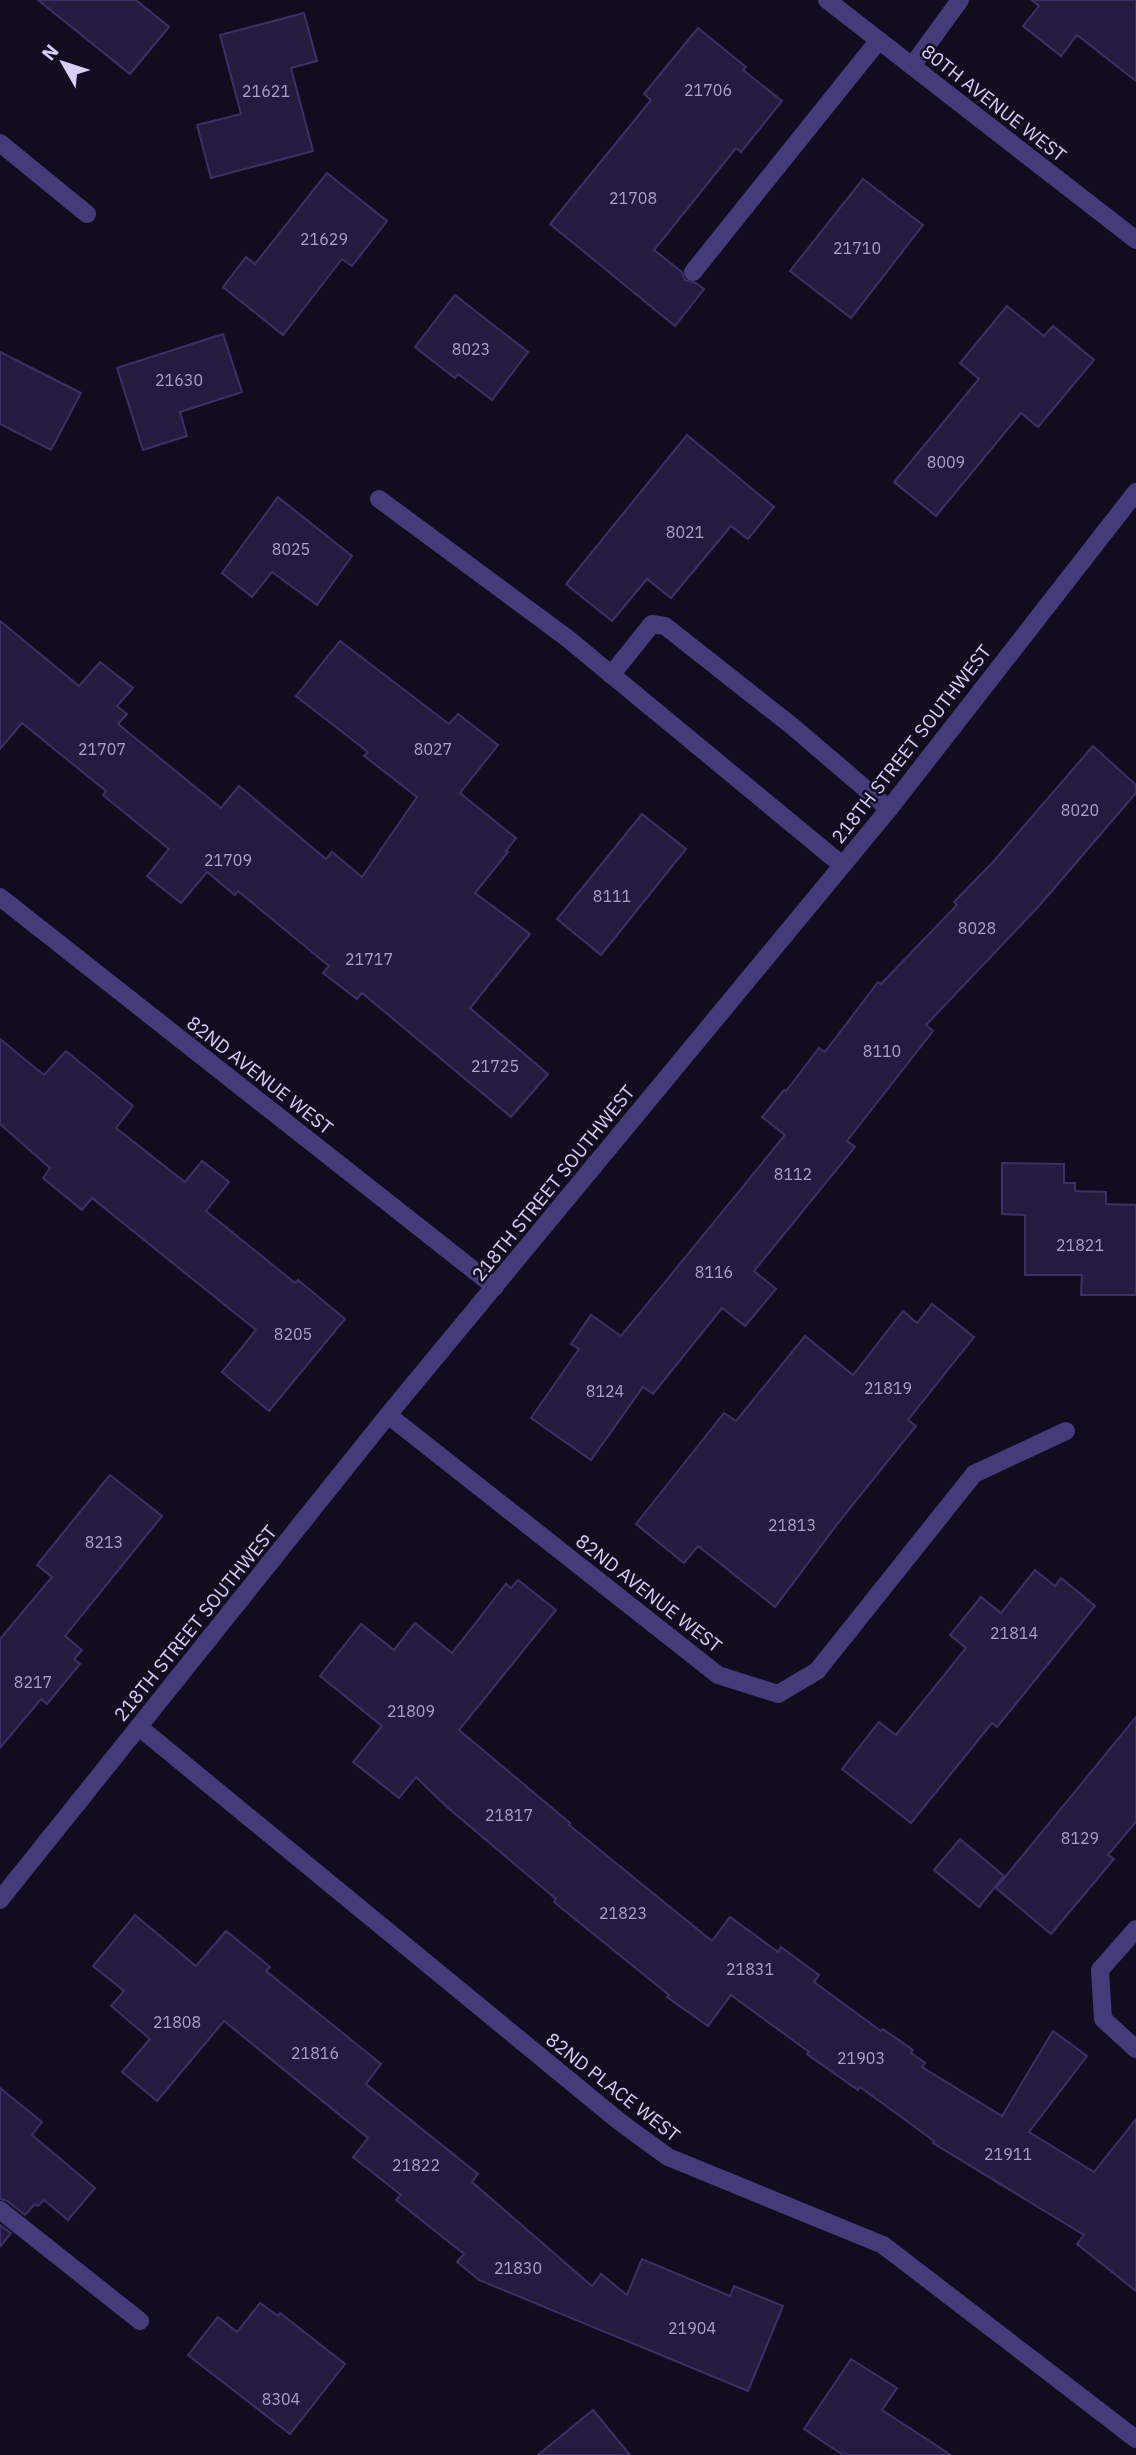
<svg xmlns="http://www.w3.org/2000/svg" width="1136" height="2455" viewBox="0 0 1136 2455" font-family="'IBM Plex Sans',sans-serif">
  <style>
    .building { fill: #251b3e; stroke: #3e2e68; stroke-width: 2 }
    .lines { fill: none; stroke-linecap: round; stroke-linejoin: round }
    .service { stroke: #433b7a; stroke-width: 18 }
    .minor { stroke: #433b7a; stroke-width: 18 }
    .tertiary { stroke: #433b7a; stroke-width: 18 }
    .labels { text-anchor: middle; stroke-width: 5; stroke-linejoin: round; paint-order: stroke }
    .number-label { font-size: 16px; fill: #aaa1cc }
    .street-label { font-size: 19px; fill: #d7cefc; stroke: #120d1e }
  </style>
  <rect width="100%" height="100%" fill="#120d1e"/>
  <g class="building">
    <path d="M 38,0 L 136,0 L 169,27 L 130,74 Z"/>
    <path d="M 1032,0 L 1136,0 L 1136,81 L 1077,35 L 1061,56 L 1023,26 L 1039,6 Z"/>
    <path d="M 304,13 L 317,61 L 291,68 L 313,151 L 211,178 L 197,125 L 241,114 L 220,35 Z"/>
    <path d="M 698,28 L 746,67 L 743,70 L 782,101 L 741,152 L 736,148 L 654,250 L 682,272 L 685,280 L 696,283 L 704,289 L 675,326 L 550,224 L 651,100 L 644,94 Z"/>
    <path d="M 327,173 L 387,221 L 352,266 L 342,259 L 283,335 L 223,287 L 246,257 L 255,264 Z"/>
    <path d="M 863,179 L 923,225 L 851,318 L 790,271 Z"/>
    <path d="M 455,295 L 528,352 L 492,400 L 458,374 L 455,378 L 415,347 Z"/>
    <path d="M 1007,306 L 1044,336 L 1053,326 L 1094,360 L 1038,427 L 1021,413 L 936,516 L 894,482 L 979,379 L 960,363 Z"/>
    <path d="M 223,334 L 242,392 L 180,412 L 187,436 L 143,450 L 117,368 Z"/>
    <path d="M 0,352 L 81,393 L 51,450 L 0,424 Z"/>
    <path d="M 687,435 L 774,507 L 748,539 L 731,526 L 671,598 L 647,579 L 612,621 L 566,584 Z"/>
    <path d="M 278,497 L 352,556 L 317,605 L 272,572 L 252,597 L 222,573 Z"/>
    <path d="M 0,621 L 79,686 L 100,662 L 133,688 L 117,706 L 127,714 L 118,724 L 221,808 L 239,786 L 326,859 L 332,852 L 362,877 L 417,797 L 364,756 L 368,752 L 296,696 L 340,641 L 449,724 L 458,714 L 498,745 L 460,793 L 516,838 L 506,851 L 508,852 L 475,893 L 530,934 L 470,1008 L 548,1074 L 511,1117 L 362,993 L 357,999 L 323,973 L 329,966 L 238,891 L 235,895 L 207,872 L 181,903 L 147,876 L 169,849 L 103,795 L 106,791 L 22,723 L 0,749 Z"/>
    <path d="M 1093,746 L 1136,785 L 1136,793 L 1039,906 L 926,1025 L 933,1031 L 847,1141 L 855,1147 L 754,1271 L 776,1289 L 745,1326 L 722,1308 L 653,1394 L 643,1387 L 591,1460 L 531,1418 L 579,1349 L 571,1344 L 591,1315 L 621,1336 L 785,1135 L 762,1117 L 784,1090 L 786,1091 L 819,1048 L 825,1052 L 878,982 L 881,984 L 957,905 L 954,902 L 993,862 Z"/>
    <path d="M 642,814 L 686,849 L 601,955 L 557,919 Z"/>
    <path d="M 0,1039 L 44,1075 L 66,1051 L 133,1106 L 116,1128 L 185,1182 L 202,1161 L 229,1182 L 206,1211 L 295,1283 L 298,1280 L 345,1319 L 269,1411 L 222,1372 L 256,1330 L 92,1198 L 82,1210 L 43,1178 L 50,1168 L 0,1124 Z"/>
    <path d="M 1002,1163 L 1064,1164 L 1064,1183 L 1075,1183 L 1075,1191 L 1106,1192 L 1106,1204 L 1136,1205 L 1136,1295 L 1081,1295 L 1082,1275 L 1025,1275 L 1025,1215 L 1002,1214 Z"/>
    <path d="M 932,1304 L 974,1337 L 908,1420 L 916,1426 L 838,1523 L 775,1607 L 698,1546 L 684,1563 L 636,1524 L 724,1413 L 736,1421 L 805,1336 L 853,1375 L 903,1311 L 917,1323 Z"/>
    <path d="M 110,1475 L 162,1516 L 65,1636 L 82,1650 L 74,1659 L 80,1664 L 47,1704 L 41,1699 L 0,1748 L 0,1639 L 52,1577 L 37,1565 Z"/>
    <path d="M 1035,1570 L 1055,1586 L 1061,1578 L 1095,1606 L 997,1727 L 992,1723 L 911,1823 L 842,1769 L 879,1722 L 896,1735 L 966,1648 L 950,1635 L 981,1597 L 1001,1613 Z"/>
    <path d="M 518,1580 L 556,1610 L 459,1730 L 570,1823 L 569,1825 L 712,1941 L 730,1917 L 778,1952 L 781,1947 L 819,1975 L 814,1982 L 881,2031 L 883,2029 L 913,2050 L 911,2053 L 925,2063 L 922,2067 L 1002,2116 L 1053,2031 L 1087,2056 L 1029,2132 L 1094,2172 L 1136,2119 L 1136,2291 L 1077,2244 L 1084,2235 L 933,2143 L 934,2141 L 860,2087 L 858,2090 L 807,2054 L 809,2052 L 731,1995 L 708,2026 L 667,1997 L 669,1995 L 554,1902 L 556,1899 L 447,1807 L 416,1777 L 399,1798 L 353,1762 L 382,1726 L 320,1676 L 361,1624 L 394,1650 L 415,1623 L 452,1653 L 506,1584 L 511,1588 Z"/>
    <path d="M 1136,1717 L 1136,1822 L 1108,1855 L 1114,1859 L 1051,1934 L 996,1888 Z"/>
    <path d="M 960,1839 L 1004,1876 L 979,1907 L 934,1870 Z"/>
    <path d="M 135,1915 L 196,1966 L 226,1931 L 270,1967 L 266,1971 L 381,2064 L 366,2084 L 478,2174 L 472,2182 L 592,2286 L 601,2274 L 627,2295 L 642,2259 L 730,2296 L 734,2286 L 783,2306 L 748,2391 L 479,2280 L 457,2262 L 464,2254 L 396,2200 L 401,2195 L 353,2157 L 368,2138 L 224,2021 L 157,2101 L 122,2072 L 150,2039 L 111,2006 L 124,1991 L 93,1966 Z"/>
    <path d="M 0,2088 L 42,2122 L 32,2135 L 95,2188 L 68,2220 L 44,2200 L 38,2206 L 35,2204 L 25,2215 L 7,2201 L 0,2199 Z"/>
    <path d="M 0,2225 L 11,2233 L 0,2247 Z"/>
    <path d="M 260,2303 L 278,2316 L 280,2313 L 345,2364 L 290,2434 L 188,2355 L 218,2317 L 237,2332 Z"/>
    <path d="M 851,2359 L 897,2388 L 882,2410 L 951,2455 L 843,2455 L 804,2429 Z"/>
    <path d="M 593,2410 L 630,2455 L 538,2455 Z"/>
  </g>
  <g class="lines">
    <g class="service">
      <path d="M 912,66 L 960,0"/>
      <path d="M 693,272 L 879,40"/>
      <path d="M 379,499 L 567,638 L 842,865"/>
      <path d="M 611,675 L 652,624 L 665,626 L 792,726 L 889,809"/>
      <path d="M 1136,1929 L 1100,1970 L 1103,2019 L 1136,2049"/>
      <path d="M 0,2210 L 140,2321"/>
    </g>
    <g class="minor">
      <path d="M 0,143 L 87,214"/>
      <path d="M 0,897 L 495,1287"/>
      <path d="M 388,1415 L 718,1675 L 778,1694 L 817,1671 L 974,1474 L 1066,1431"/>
      <path d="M 139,1727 L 620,2122 L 668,2157 L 883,2245 L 1136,2439"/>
      <path d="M 0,1900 L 388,1415 L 889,809 L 1136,492"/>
    </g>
    <path class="tertiary" d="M 827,0 L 1136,240"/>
  </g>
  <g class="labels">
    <g class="number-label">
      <text x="708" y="96">21706</text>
      <text x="266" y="97">21621</text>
      <text x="633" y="204">21708</text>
      <text x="324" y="245">21629</text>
      <text x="857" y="254">21710</text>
      <text x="471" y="355">8023</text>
      <text x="179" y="386">21630</text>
      <text x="946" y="468">8009</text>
      <text x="685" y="538">8021</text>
      <text x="291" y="555">8025</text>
      <text x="102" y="755">21707</text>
      <text x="433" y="755">8027</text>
      <text x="1080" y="816">8020</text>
      <text x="228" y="866">21709</text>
      <text x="612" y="902">8111</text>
      <text x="977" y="934">8028</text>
      <text x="369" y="965">21717</text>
      <text x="882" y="1057">8110</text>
      <text x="495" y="1072">21725</text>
      <text x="793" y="1180">8112</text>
      <text x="1080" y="1251">21821</text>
      <text x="714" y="1278">8116</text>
      <text x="293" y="1340">8205</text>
      <text x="888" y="1394">21819</text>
      <text x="605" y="1397">8124</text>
      <text x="792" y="1531">21813</text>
      <text x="104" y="1548">8213</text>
      <text x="1014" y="1639">21814</text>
      <text x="33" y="1688">8217</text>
      <text x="411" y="1717">21809</text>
      <text x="509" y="1821">21817</text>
      <text x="1080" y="1844">8129</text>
      <text x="623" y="1919">21823</text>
      <text x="750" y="1975">21831</text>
      <text x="177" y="2028">21808</text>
      <text x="315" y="2059">21816</text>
      <text x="861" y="2064">21903</text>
      <text x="1008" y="2160">21911</text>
      <text x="416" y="2171">21822</text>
      <text x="518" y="2274">21830</text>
      <text x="692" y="2334">21904</text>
      <text x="281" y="2405">8304</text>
    </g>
    <g class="street-label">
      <text transform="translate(994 103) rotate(38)" y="7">80TH AVENUE WEST</text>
      <text transform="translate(911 744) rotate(-52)" y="7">218TH STREET SOUTHWEST</text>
      <text transform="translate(260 1075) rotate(38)" y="7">82ND AVENUE WEST</text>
      <text transform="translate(553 1183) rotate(-51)" y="7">218TH STREET SOUTHWEST</text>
      <text transform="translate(649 1593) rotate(38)" y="7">82ND AVENUE WEST</text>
      <text transform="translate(195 1623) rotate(-51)" y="7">218TH STREET SOUTHWEST</text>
      <text transform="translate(613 2087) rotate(38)" y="7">82ND PLACE WEST</text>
    </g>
  </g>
  <g transform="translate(63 63) rotate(309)" stroke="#120d1e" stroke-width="5" paint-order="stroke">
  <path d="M0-5L12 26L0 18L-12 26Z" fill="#d7cefc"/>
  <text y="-10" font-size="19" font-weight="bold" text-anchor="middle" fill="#d7cefc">N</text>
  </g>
</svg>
